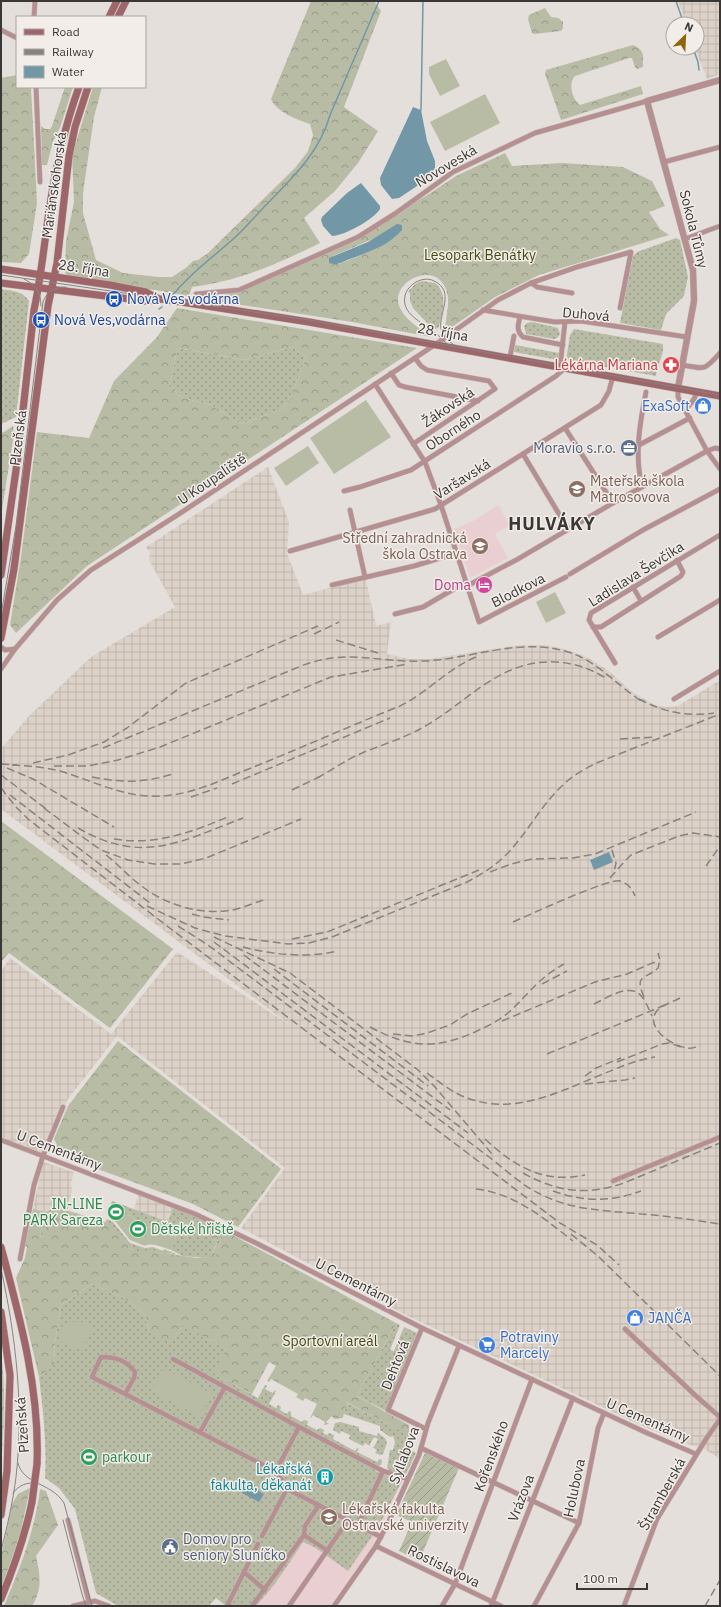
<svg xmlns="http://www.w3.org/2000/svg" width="721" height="1607" viewBox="0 0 721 1607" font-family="'IBM Plex Sans',sans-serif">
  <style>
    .industrial { fill: url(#industrial-grid) }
    .education { fill: #eacfd2 }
    .grass { fill: url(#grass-dots) }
    .forest { fill: url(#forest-crowns); fill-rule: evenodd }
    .garden { fill: url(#garden-furrows) }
    .pitch { fill: #b9bca5 }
    .water { fill: #7297a7 }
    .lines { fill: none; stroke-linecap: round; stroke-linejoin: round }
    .stream { stroke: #7297a7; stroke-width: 1.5 }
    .minor-casing { stroke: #bfbab7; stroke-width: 5.5 }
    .tertiary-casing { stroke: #bfbab7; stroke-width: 7 }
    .secondary-casing { stroke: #bfbab7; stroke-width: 8 }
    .minor { stroke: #b68f90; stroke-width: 4.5 }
    .tertiary { stroke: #b68f90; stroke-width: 6 }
    .secondary { stroke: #9f666a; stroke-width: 7 }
    .tram { stroke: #868381; stroke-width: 1 }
    .rail { stroke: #868381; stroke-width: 1.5; stroke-dasharray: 8 4; stroke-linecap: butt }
    .secondary-bridge-casing { stroke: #bfbab7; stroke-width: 8; stroke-linecap: butt }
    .secondary-bridge { stroke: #9f666a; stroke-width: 7 }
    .labels { text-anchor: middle; stroke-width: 3; stroke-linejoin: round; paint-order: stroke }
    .street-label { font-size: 14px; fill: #3a3837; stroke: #f2ede8 }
    .park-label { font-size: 14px; fill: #45490f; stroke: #f2ede8 }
    .transit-label { font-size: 14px; fill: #164399; stroke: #f2ede8; text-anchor: start }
    .health-label { font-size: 14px; fill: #be3a42; stroke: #f2ede8; text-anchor: end }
    .shop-label { font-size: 14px; fill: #366cbe; stroke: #f2ede8; text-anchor: start }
    .service-label { font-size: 14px; fill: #4e5e75; stroke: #f2ede8; text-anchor: end }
    .education-label { font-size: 14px; fill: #785e54; stroke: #f2ede8; text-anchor: start }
    .hotel-label { font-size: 14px; fill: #b23c85; stroke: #f2ede8; text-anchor: end }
    .leisure-label { font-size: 14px; fill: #27864d; stroke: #f2ede8; text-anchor: start }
    .culture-label { font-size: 14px; fill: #0d838f; stroke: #f2ede8; text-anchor: end }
    .district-label { font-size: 18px; font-weight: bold; letter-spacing: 1px; fill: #3a3837; stroke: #f2ede8 }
  </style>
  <defs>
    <pattern id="industrial-grid" width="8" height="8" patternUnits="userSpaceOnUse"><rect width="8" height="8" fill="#ddd2c8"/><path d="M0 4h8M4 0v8" fill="none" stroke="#beb5ac"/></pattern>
    <pattern id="grass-dots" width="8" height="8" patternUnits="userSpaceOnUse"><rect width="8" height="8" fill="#b9bca5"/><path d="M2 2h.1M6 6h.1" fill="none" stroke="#979a87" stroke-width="1.8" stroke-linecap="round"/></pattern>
    <pattern id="forest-crowns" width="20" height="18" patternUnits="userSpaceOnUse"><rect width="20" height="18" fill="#b9bca5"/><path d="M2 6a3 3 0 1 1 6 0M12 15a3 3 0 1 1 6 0" fill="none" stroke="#979a87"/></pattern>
    <pattern id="garden-furrows" width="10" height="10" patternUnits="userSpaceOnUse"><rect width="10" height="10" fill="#b9bca5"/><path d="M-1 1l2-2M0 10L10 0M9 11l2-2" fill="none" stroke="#979a87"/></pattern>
  </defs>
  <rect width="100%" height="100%" fill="#e4dfdb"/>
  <g class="industrial">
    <path d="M 678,1 L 720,1 L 720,74 L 707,79 L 695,48 L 697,48 L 697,24 L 687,24 Z"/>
    <path d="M 268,467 L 289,522 L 287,553 L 303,595 L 363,579 L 366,580 L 376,626 L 391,622 L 387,654 L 409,659 L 428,659 L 520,645 L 544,645 L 561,648 L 585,656 L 609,671 L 632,692 L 655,705 L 666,707 L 678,706 L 720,680 L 720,1459 L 703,1448 L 693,1446 L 647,1428 L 408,1316 L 241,1228 L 285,1168 L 117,1036 L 68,1099 L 43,1156 L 1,1137 L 1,971 L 10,958 L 111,1034 L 177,952 L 290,1025 L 1,809 L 1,749 L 28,717 L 91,657 L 175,607 L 149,560 L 150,552 L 146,547 Z"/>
    <path d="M 43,1162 L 74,1172 L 71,1183 L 72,1192 L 67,1205 L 69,1206 L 67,1210 L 54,1207 L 45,1212 L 33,1209 Z"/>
    <path d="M 139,1193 L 173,1208 L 168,1222 L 135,1211 L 134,1209 Z"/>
  </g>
  <g class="education">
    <path d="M 498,505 L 510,525 L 495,534 L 508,558 L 470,578 L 454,529 L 475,520 Z"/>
    <path d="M 225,1387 L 383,1471 L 404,1478 L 373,1545 L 330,1606 L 231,1606 Z"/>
  </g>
  <g class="grass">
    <path d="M 676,238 L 680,240 L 688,277 L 684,296 L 666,314 L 661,330 L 620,323 L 633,256 L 637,252 Z"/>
    <path d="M 422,281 L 435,283 C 449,294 442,313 439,327 L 436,329 L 431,327 L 413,308 L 410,301 L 410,293 L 408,292 L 415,284 Z"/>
    <path d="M 1,289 C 12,291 23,291 29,301 L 16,417 L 1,424 Z"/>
    <path d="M 533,322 L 558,328 L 560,334 L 557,338 L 554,339 L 526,334 L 524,326 L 527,323 Z"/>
    <path d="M 574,329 L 663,344 C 664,357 657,363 656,376 L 566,360 L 570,335 Z"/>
    <path d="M 515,345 L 559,353 L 558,360 L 514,352 Z"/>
    <path d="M 292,347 L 306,357 L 293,391 L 283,409 L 241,424 L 211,405 L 183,398 L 169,386 L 178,348 L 244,360 Z"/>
    <path d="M 112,1201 L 168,1222 L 173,1208 L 194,1215 L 225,1231 L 215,1256 L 213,1253 L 221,1231 L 219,1230 L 217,1235 L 214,1234 C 216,1242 212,1252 206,1258 L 183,1256 L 171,1250 L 176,1237 L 160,1232 L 153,1228 L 140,1225 L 131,1216 L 120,1212 L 121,1208 L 111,1205 Z"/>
    <path d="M 54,1207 L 64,1210 C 50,1213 47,1224 42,1237 L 40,1236 L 45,1212 L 50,1210 Z"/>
    <path d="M 107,1219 L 113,1222 L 130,1243 L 145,1248 L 153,1247 L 163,1251 L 164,1249 L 176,1254 L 132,1251 L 114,1229 L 105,1223 Z"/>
    <path d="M 92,1284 L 124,1298 L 145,1315 L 149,1332 L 175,1338 L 183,1324 L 226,1349 L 214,1373 L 258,1398 L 265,1385 L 267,1386 L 265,1389 L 273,1393 L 275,1390 L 276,1391 L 269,1404 L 276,1408 L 278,1405 L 281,1407 L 280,1410 L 287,1414 L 289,1411 L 291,1412 L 291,1416 L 302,1422 L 304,1420 L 308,1421 L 307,1425 L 317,1430 L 320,1428 L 324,1430 L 323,1433 L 327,1435 L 329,1433 L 334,1435 L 333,1439 L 355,1451 L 357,1448 L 359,1449 L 357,1452 L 377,1462 L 379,1459 L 382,1460 L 381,1465 L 377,1466 L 375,1471 L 402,1481 L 377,1529 L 348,1571 L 316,1548 L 303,1542 L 294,1556 L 274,1585 L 256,1606 L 226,1606 L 216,1598 L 209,1606 L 118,1606 L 96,1593 L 75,1509 L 59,1488 L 45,1478 C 47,1444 43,1410 39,1377 L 54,1364 L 55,1342 L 61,1305 Z"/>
    <path d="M 396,1323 L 400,1325 L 390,1350 L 394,1351 L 404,1327 L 417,1333 L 386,1411 L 357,1396 Z"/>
    <path d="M 345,1402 L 410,1435 L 404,1447 L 416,1453 L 406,1474 L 390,1471 L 387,1468 L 390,1450 L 393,1450 L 395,1442 L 393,1436 L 390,1437 L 380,1430 L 380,1426 L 344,1414 Z"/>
    <path d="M 340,1422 L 359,1427 L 359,1431 L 377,1436 L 378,1433 L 385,1438 L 387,1443 L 383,1454 L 380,1455 L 375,1453 L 377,1450 L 372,1447 L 374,1447 L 378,1439 L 374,1437 L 370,1444 L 370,1446 L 365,1443 L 363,1446 L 349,1439 L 350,1435 L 341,1431 L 340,1434 L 333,1430 L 335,1423 Z"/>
  </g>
  <g class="forest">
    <path d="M 311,1 L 374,1 L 381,11 L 344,107 L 378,131 L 358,163 L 335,191 L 304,218 L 320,243 C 277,264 240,281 192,287 L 189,296 L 68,275 L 65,272 L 66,241 L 74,202 L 72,155 L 93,87 L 102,87 L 94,117 L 83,193 L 83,213 L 96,260 L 123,273 L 158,277 L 172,277 L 187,267 L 193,261 L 198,260 L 208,253 L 295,168 L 308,151 L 313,135 L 310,124 C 298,120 276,112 271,99 Z"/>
    <path d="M 545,8 L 551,17 L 558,18 L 563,22 L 563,28 L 561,31 L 534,34 L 532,33 L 528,19 L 529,15 Z"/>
    <path d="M 633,45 C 645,50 643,56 643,67 L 637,69 L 635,67 L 632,58 L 629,58 L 575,76 C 568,83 572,99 580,105 L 641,86 L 643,94 L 561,120 L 545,74 L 546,70 Z"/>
    <path d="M 17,75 L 17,87 L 31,87 L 37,203 L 29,254 L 21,263 L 1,262 L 1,78 Z"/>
    <path d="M 65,87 L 73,87 L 60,128 L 53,141 L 47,165 L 42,165 L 41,126 L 45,129 L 50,129 L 52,126 Z"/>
    <path d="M 505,153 L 512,166 L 562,163 L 623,167 L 652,181 L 665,206 L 649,212 L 660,229 L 669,235 L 539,275 L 495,297 L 445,332 C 445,317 452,301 445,287 C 432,260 388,284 400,308 C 405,320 421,329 431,337 L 352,322 L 210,300 L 285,272 L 356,237 L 429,194 L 456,176 ZM 396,236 L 376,249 L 339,264 L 333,256 L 375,238 Z"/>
    <path d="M 177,308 L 417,348 L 87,566 L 16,633 L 10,625 L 21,557 L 37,432 L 89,438 L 114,381 L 157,337 ZM 292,347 L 306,357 L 293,391 L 283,409 L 241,424 L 211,405 L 183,398 L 169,386 L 178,348 L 244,360 Z"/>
    <path d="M 13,426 L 14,434 L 1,516 L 1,433 L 4,432 Z"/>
    <path d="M 1,821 L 173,949 L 110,1028 L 9,953 L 1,962 Z"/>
    <path d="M 118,1041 L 281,1169 L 238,1227 L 193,1204 L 54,1153 L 57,1145 L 54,1139 L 68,1106 Z"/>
    <path d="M 33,1209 L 45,1212 L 40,1236 L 42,1237 C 53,1206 59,1207 88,1217 C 95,1219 105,1221 111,1226 C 119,1232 125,1242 131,1250 L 134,1251 L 158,1250 L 158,1252 L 197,1258 L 206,1258 L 211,1251 L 215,1239 L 212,1238 L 214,1234 L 217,1235 L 219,1230 L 221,1231 L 213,1252 L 215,1256 L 225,1231 L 396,1323 L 357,1396 L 409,1425 L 409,1435 L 346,1402 L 343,1418 L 334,1419 L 332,1416 L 326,1422 L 329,1424 L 324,1425 L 325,1422 L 313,1415 L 311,1418 L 310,1418 L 317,1404 L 305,1398 L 303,1401 L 296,1397 L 298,1394 L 271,1379 L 269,1382 L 267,1381 L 276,1366 L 269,1362 L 252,1394 L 213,1373 L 226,1349 L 183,1325 L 175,1338 L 159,1341 L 149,1332 L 145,1315 L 124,1298 L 92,1284 L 61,1305 L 55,1342 L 54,1365 L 39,1377 L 16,1278 L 25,1258 L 27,1247 L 25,1246 Z"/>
    <path d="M 1,1351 C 6,1390 4,1428 1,1467 Z"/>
    <path d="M 30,1488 L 20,1535 L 1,1589 L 1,1557 L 12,1504 L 18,1494 Z"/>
    <path d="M 40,1489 L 46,1491 L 58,1525 L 36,1556 C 40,1574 43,1589 32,1606 L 4,1606 C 20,1568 35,1530 40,1489 Z"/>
  </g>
  <path class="garden" d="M 425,1453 L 459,1468 L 419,1561 L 399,1551 L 412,1522 L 396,1515 Z"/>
  <g class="pitch">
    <path d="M 446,59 L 460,86 L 440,96 L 429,74 L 429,67 Z"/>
    <path d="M 485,94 L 500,123 L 445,151 L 430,122 Z"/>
    <path d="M 366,400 L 391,437 L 334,474 L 310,438 Z"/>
    <path d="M 308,446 L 319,463 L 286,486 L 274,468 Z"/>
    <path d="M 555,592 L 566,613 L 546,623 L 536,602 Z"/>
    <path d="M 120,1212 L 131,1216 L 141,1226 L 153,1228 L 160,1232 L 176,1237 L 171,1250 C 162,1247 151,1242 145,1246 L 130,1240 L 115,1221 Z"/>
    <path d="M 77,1320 L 89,1325 L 92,1329 C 91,1334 85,1346 81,1349 L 62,1343 L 58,1336 L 63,1325 L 70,1324 Z"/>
    <path d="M 163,1368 L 213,1394 L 200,1417 L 151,1391 Z"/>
    <path d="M 87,1445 L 100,1450 L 91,1469 L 78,1464 Z"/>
  </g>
  <g class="water">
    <path d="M 413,107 L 421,110 L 427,141 L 435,161 L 435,168 L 429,176 L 420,184 L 399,198 L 392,199 L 381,185 L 380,178 Z"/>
    <path d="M 361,183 L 380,206 L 380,209 C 374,219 344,236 332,236 L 323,226 L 321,220 L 322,217 L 347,193 Z"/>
    <path d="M 397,224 L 402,225 L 402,230 C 388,246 369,252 350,259 C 342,262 337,266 329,263 L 329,258 L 368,242 Z"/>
    <path d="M 609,852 L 613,862 L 594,870 L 590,860 Z"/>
    <path d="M 247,1485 L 264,1494 L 259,1502 L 242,1493 Z"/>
  </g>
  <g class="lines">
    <g class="stream">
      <path d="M 676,1 L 684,24"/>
      <path d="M 693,48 L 698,62 L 699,70"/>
      <path d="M 421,110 L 423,1"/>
      <path d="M 171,297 C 189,275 209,260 231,241 C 244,230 255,216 267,204 C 293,177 320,152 330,115 L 379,1"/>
      <path d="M 159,309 L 162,307"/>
    </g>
    <g class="minor-casing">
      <g id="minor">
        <path d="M 34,17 L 35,1"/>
        <path d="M 1,30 L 17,38"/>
        <path d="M 36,87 L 40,182"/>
        <path d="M 664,162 L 720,147"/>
        <path d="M 685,239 L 720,226"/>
        <path d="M 531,283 L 537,287 L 572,293"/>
        <path d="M 196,294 L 239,290 L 358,237 L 396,213 L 453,172 L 535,133 L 647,101"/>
        <path d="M 483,310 L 555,322 L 581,321 L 687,337"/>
        <path d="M 520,317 C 518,325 516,331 523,337 L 563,345"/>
        <path d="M 510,357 L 514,336"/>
        <path d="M 682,365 C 705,369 704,371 720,353"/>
        <path d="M 560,367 L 565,322"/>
        <path d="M 391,373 L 399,385 L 405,387 L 478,401"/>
        <path d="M 375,384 L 425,462 L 441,505 L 479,622 L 566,577"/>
        <path d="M 678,388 L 678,397 L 707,451 L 720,469"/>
        <path d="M 685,411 L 694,399 L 697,392"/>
        <path d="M 565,428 L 613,503"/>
        <path d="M 413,444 L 495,389 L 489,381 L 427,370 L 421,366 L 415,358"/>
        <path d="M 639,445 L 690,418"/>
        <path d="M 523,454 L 568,529"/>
        <path d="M 642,486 C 634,456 640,422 646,392"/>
        <path d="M 344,491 L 360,487 L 411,470 L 556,376 L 565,368"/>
        <path d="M 350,510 L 365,577"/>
        <path d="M 290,551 L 435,509 L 601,405 L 609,391 L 613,376"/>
        <path d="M 570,574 L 643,530 L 720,489"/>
        <path d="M 332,585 L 414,566 L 457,553"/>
        <path d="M 467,586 L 518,559 L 613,503 L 707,451 L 715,448 L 720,449"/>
        <path d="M 633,587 L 641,601"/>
        <path d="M 395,614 L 423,607 L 466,582"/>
        <path d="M 593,627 L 601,627 L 681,576 L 683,572 L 677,560"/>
        <path d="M 658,637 L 720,600"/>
        <path d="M 1,647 L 5,650 L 15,649"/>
        <path d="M 615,663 L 589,620 L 591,613 L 720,535"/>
        <path d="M 1,669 L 15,649 L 57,600 L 91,570 L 179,514 L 436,344 L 498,300 L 531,283 L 577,267 L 631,252 L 620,308"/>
        <path d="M 674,699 L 720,671"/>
        <path d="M 1,1140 L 195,1214 L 258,1244 L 422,1328 L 647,1433 L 696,1454"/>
        <path d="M 613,1181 L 720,1137"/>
        <path d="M 20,1259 L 34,1185 L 43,1156 L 63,1107"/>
        <path d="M 422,1328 L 388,1410 L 426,1429"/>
        <path d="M 625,1329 L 696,1396 L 720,1417"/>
        <path d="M 173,1359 L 299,1427 L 280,1463 L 277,1472"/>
        <path d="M 125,1394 L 134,1378 L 135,1372 C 126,1360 116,1357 101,1357 L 92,1377 L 277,1472 L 287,1489 L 381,1537"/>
        <path d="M 299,1427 L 383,1471 L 408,1479"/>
        <path d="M 200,1432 L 225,1387"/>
        <path d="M 421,1448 L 579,1523"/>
        <path d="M 68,1520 L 89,1602"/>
        <path d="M 358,1525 L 383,1471"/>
        <path d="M 304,1535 L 328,1551"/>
        <path d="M 262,1536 L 287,1489"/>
        <path d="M 376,1546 L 501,1606"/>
        <path d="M 244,1572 L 265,1590"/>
        <path d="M 73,1606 L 95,1601 L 109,1606"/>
        <path d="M 230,1606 L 228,1604 L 258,1544"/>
        <path d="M 252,1606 L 304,1535 L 305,1526 L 319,1505"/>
        <path d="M 289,1606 L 348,1520"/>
        <path d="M 334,1606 L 376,1546 L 389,1521 L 419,1455 L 428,1423 L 459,1346"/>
        <path d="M 442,1606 L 455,1584 L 532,1379"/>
        <path d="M 491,1606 L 573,1398"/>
        <path d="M 534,1606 L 579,1523 L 598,1428 L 604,1413"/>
        <path d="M 624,1606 L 657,1519 L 706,1439 L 720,1419"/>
      </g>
    </g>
    <g class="tertiary-casing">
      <path id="tertiary" d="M 678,388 L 694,301 L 693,270 L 647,101 L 720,80"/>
    </g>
    <g class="secondary-casing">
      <g id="secondary">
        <path d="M 109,17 L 117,1"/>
        <path d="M 118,17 L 126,1"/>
        <path d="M 1,269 L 110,285 L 146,292 L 159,299"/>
        <path d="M 1,283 L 146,301 L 162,299 L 309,322 L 720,396"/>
        <path d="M 1,575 L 18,456 L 34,310 C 41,278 44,245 49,212 C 55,170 64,128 79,87"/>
        <path d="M 1,638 L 14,569 L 48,306 L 57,263 L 69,156 L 75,127 L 88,87"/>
        <path d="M 1,1247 C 20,1318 40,1390 37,1464"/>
        <path d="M 1,1312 L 10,1375 L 7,1471 L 1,1515"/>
        <path d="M 1,1599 C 14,1567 25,1536 32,1502"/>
      </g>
    </g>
    <use href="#minor" class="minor"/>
    <use href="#tertiary" class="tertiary"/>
    <use href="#secondary" class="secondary"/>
    <g class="tram">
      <path d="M 1,275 L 309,320 L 720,395"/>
      <path d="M 24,279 C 36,285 41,293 41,306"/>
      <path d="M 450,346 C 444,342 440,336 434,332 C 422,322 401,314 405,296 C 406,290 411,285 416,282 C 422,279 429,278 434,281 C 456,291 438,314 441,329 C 443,336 448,341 454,345"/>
      <path d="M 1,615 L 16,526 L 43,302 C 47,291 55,287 66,287"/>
      <path d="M 1,1269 C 16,1337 24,1407 16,1477 C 13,1502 7,1527 1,1551"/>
      <path d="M 18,1463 C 23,1485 51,1482 64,1503 L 92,1606"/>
      <path d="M 13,1493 C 19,1485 27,1482 37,1483"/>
      <path d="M 63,1520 L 82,1594 L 86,1606"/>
    </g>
    <g class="rail">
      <path d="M 314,634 L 339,622"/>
      <path d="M 336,640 L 381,654"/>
      <path d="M 639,699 C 663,712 687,717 714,713"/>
      <path d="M 620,739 L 655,737"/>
      <path d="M 103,748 L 301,666 C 347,648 378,663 424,661 C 471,659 520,637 568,652 C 598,661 617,686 643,702"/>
      <path d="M 33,763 L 68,755 L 104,742 L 127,728 L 186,683 L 318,626"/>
      <path d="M 1,764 L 17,765"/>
      <path d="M 12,765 C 28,766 44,767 60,771 C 90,780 119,795 150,796 C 186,798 219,781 251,768 C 301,748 350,726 400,706 C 427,693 447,669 476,657"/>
      <path d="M 54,766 L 88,766 L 118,760 L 160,747 L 331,677 L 408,664"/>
      <path d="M 7,768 L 33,779 L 114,827"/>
      <path d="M 1,775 L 49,811"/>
      <path d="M 92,777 C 123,783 143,783 173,774"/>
      <path d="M 317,778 C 332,770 346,760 362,753 C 381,745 402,739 420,729 C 467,704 498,659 556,662 C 574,663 592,669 607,679"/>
      <path d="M 232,784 L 390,718"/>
      <path d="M 1,788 L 16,807 L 28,819 L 171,929 L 560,1223 L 597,1245 L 619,1265"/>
      <path d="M 292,790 L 321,776"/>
      <path d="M 10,795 L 150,903"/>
      <path d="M 191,797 L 217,788"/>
      <path d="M 44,808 L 84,838 L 101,850 L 128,860 L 154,864 L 181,864 L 206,858 L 301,819"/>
      <path d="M 78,828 C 142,865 180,842 243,818"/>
      <path d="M 114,839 C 156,846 192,832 230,816"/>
      <path d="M 612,850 L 616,863 L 614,872"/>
      <path d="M 106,855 C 118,864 127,875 139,884 C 162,903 195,914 225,911 C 239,910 253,903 266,899"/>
      <path d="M 706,866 L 720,846"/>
      <path d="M 490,872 L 511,864 L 532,859 L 573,858 L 595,854 L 696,812"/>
      <path d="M 610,878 L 624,862 L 631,855 L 679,836 L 693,833 L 720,837"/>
      <path d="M 147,906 L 195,928 L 225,936 L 288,944 L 309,943 L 332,937 L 467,882 C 482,874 495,866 507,854 C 528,832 541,805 563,785 C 573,775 586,768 599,762 L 720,714"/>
      <path d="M 192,914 L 203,917 L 229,920"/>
      <path d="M 513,922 C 529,915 609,878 620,881 C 628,883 632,889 635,896"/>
      <path d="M 178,926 L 208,945 L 489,1157 C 505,1169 520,1184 538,1193 C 573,1211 603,1210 641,1214 C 668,1216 694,1220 720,1224"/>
      <path d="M 214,937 L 290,973 L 418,1070 L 435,1087 L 492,1154"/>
      <path d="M 292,939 L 327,932 L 479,870"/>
      <path d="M 214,942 L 468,1133"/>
      <path d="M 243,947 C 273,955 308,958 338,951"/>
      <path d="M 244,955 L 450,1110"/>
      <path d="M 274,969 L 428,1086"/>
      <path d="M 542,984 L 567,971"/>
      <path d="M 644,997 C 634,974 645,980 658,968 L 660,960 L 658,953"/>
      <path d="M 680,998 C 673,1002 661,1005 656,1012 C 645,1029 674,1047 688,1048 C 692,1049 696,1047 700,1045"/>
      <path d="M 594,1004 C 609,997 631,981 643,998 C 647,1004 649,1010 652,1016"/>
      <path d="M 502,1021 L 595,982 L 627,974 L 657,961"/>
      <path d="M 370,1027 C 410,1048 436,1050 477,1031 C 488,1026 500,1020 509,1012 C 529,994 538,978 564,964"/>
      <path d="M 393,1034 L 413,1036 L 427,1033 L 450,1025 L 467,1014 L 512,993"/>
      <path d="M 547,1054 L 665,1005"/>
      <path d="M 617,1062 L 662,1044 L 669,1043 L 681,1047"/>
      <path d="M 427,1073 C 438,1081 448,1089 460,1095 C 510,1118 556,1093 603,1074 C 620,1067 636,1060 655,1057"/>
      <path d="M 585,1076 L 596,1068 L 621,1058"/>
      <path d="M 585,1084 L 625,1080 L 635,1078"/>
      <path d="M 485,1139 C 514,1166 543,1184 585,1175"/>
      <path d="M 523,1173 C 557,1192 587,1196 624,1183 L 720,1143"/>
      <path d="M 476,1189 C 516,1194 542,1217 573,1241"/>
      <path d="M 553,1191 C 583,1202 611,1202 641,1191"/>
      <path d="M 571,1234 L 598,1256 L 720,1376"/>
      <path d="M 705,1606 L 720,1580"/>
    </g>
    <g class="secondary-bridge-casing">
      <path id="secondary-bridge" d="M 32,1502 L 37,1464"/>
    </g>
    <use href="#secondary-bridge" class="secondary-bridge"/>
  </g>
  <defs>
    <g id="bus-disc" transform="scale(0.9)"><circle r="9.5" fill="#1a4fb4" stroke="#f2ede8"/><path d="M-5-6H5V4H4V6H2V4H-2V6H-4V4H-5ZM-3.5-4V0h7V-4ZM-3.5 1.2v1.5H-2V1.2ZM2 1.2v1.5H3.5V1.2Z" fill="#fff"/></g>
    <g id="pharmacy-disc" transform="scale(0.9)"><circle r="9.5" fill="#e0444e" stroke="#f2ede8"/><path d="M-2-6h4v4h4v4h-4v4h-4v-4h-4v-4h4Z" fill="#fff"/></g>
    <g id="shop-disc" transform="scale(0.9)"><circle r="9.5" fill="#3f7fe0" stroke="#f2ede8"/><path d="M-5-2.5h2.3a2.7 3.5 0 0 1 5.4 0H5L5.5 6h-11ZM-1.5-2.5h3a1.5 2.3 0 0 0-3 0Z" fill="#fff"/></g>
    <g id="office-disc" transform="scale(0.9)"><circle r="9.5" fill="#5c6f8a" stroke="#f2ede8"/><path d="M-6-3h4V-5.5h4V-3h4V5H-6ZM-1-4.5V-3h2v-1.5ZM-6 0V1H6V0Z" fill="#fff"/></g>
    <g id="school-disc" transform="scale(0.9)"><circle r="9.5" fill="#8d6e63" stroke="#f2ede8"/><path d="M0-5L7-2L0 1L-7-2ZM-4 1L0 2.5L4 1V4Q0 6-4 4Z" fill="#fff"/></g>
    <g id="hotel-disc" transform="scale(0.9)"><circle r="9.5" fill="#d1479c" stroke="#f2ede8"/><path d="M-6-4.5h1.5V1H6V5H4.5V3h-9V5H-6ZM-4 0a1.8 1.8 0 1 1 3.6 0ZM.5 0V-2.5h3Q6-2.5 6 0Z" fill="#fff"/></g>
    <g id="stadium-disc" transform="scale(0.9)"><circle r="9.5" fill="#2e9e5b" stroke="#f2ede8"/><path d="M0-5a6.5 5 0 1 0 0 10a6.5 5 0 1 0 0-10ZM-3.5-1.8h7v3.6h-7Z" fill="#fff"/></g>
    <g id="supermarket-disc" transform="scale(0.9)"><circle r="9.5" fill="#3f7fe0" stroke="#f2ede8"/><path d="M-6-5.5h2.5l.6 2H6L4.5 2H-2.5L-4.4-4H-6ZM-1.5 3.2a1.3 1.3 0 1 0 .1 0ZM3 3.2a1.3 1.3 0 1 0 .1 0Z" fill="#fff"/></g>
    <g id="building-disc" transform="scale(0.9)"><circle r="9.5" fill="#0f9aa8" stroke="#f2ede8"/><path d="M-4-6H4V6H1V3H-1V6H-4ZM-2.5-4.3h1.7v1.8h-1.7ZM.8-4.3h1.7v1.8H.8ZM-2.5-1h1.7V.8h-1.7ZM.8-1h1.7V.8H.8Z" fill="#fff"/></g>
    <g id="university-disc" transform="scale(0.9)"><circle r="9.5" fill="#8d6e63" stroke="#f2ede8"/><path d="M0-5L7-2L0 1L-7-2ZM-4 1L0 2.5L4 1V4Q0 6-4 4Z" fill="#fff"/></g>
    <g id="civic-disc" transform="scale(0.9)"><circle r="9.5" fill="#5c6f8a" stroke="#f2ede8"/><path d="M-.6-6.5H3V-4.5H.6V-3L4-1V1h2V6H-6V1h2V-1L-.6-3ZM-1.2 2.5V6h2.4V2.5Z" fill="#fff"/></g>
  </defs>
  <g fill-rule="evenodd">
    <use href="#bus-disc" x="114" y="299"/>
    <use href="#bus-disc" x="41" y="320"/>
    <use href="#pharmacy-disc" x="671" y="365"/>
    <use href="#shop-disc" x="703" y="406"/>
    <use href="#office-disc" x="629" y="448"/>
    <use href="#school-disc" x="577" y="489"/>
    <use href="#school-disc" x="480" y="546"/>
    <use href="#hotel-disc" x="484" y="585"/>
    <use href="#stadium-disc" x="116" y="1212"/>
    <use href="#stadium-disc" x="138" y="1229"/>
    <use href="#shop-disc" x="635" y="1318"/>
    <use href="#supermarket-disc" x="487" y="1345"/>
    <use href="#stadium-disc" x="89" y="1457"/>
    <use href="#building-disc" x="325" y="1477"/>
    <use href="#university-disc" x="329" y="1517"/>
    <use href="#civic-disc" x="170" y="1547"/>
  </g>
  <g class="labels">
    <g class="street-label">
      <text transform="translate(446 166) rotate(-31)" y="5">Novoveská</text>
      <text transform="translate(54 185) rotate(-82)" y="5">Mariánskohorská</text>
      <text transform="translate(694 229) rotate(76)" y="5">Sokola Tůmy</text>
      <text transform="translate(84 268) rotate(9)" y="5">28. října</text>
      <text transform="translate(586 314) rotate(5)" y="5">Duhová</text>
      <text transform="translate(443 332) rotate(10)" y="5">28. října</text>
      <text transform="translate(448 407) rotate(-34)" y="5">Žákovská</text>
      <text transform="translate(453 430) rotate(-33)" y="5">Oborného</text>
      <text transform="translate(18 438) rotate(-83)" y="5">Plzeňská</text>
      <text transform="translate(212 479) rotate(-34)" y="5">U Koupaliště</text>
      <text transform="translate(462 479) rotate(-32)" y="5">Varšavská</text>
      <text transform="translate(636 574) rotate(-32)" y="5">Ladislava Ševčíka</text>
      <text transform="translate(518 590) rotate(-27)" y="5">Blodkova</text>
      <text transform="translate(59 1150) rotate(21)" y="5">U Cementárny</text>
      <text transform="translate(356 1282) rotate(27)" y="5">U Cementárny</text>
      <text transform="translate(395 1365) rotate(-68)" y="5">Dehtová</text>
      <text transform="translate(648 1420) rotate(24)" y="5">U Cementárny</text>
      <text transform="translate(22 1425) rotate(-94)" y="5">Plzeňská</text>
      <text transform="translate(404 1455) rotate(-69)" y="5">Syllabova</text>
      <text transform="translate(491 1456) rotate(-70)" y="5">Kořenského</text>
      <text transform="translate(574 1488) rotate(-78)" y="5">Holubova</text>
      <text transform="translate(662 1494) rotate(-61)" y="5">Štramberská</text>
      <text transform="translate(521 1498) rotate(-69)" y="5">Vrázova</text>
      <text transform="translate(444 1566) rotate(26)" y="5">Rostislavova</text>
    </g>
    <g class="park-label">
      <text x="480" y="260">Lesopark Benátky</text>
      <text x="330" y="1346">Sportovní areál</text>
    </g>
    <g class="transit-label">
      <text x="127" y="304">Nová Ves vodárna</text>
      <text x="54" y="325">Nová Ves,vodárna</text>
    </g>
    <g class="health-label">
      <text x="658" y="370">Lékárna Mariana</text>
    </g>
    <g class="shop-label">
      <text x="690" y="411" text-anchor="end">ExaSoft</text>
      <text x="648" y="1323">JANČA</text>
      <text x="500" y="1342">Potraviny<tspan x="500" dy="16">Marcely</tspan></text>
    </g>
    <g class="service-label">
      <text x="616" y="453">Moravio s.r.o.</text>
      <text x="183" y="1544" text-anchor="start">Domov pro<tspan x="183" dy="16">seniory Sluníčko</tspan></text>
    </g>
    <g class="education-label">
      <text x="590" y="486">Mateřská škola<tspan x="590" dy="16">Matrosovova</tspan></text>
      <text x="467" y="543" text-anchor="end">Střední zahradnická<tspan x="467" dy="16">škola Ostrava</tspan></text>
      <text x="342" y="1514">Lékařská fakulta<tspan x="342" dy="16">Ostravské univerzity</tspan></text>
    </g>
    <g class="hotel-label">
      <text x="471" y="590">Doma</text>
    </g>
    <g class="leisure-label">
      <text x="103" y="1209" text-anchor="end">IN-LINE<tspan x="103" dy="16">PARK Sareza</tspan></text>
      <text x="151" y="1234">Dětské hřiště</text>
      <text x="102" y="1462">parkour</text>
    </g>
    <g class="culture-label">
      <text x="312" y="1474">Lékařská<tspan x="312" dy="16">fakulta, děkanát</tspan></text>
    </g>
    <g class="district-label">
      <text x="552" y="530">HULVÁKY</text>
    </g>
  </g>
  <rect width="721" height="1607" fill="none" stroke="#3a3837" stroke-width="4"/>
  <rect x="16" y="16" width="130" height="72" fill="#f2ede8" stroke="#a8a5a1"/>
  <rect x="24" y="29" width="20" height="6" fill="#9f666a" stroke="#a8a5a1"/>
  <text x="52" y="36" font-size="12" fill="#3a3837">Road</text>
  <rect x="24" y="49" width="20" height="6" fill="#868381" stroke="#a8a5a1"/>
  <text x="52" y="56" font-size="12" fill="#3a3837">Railway</text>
  <rect x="24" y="66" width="20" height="12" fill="#7297a7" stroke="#a8a5a1"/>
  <text x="52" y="76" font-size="12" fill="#3a3837">Water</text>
  <g transform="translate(685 36) rotate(24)"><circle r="19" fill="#f2ede8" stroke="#a8a5a1"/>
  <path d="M0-3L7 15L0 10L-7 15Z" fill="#8e6609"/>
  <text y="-6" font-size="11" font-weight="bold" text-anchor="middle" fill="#3a3837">N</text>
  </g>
  <path d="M577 1583v6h70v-6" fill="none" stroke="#3a3837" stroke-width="2"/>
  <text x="583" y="1583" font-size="12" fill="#3a3837" stroke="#f2ede8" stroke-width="3" paint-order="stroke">100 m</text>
</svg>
